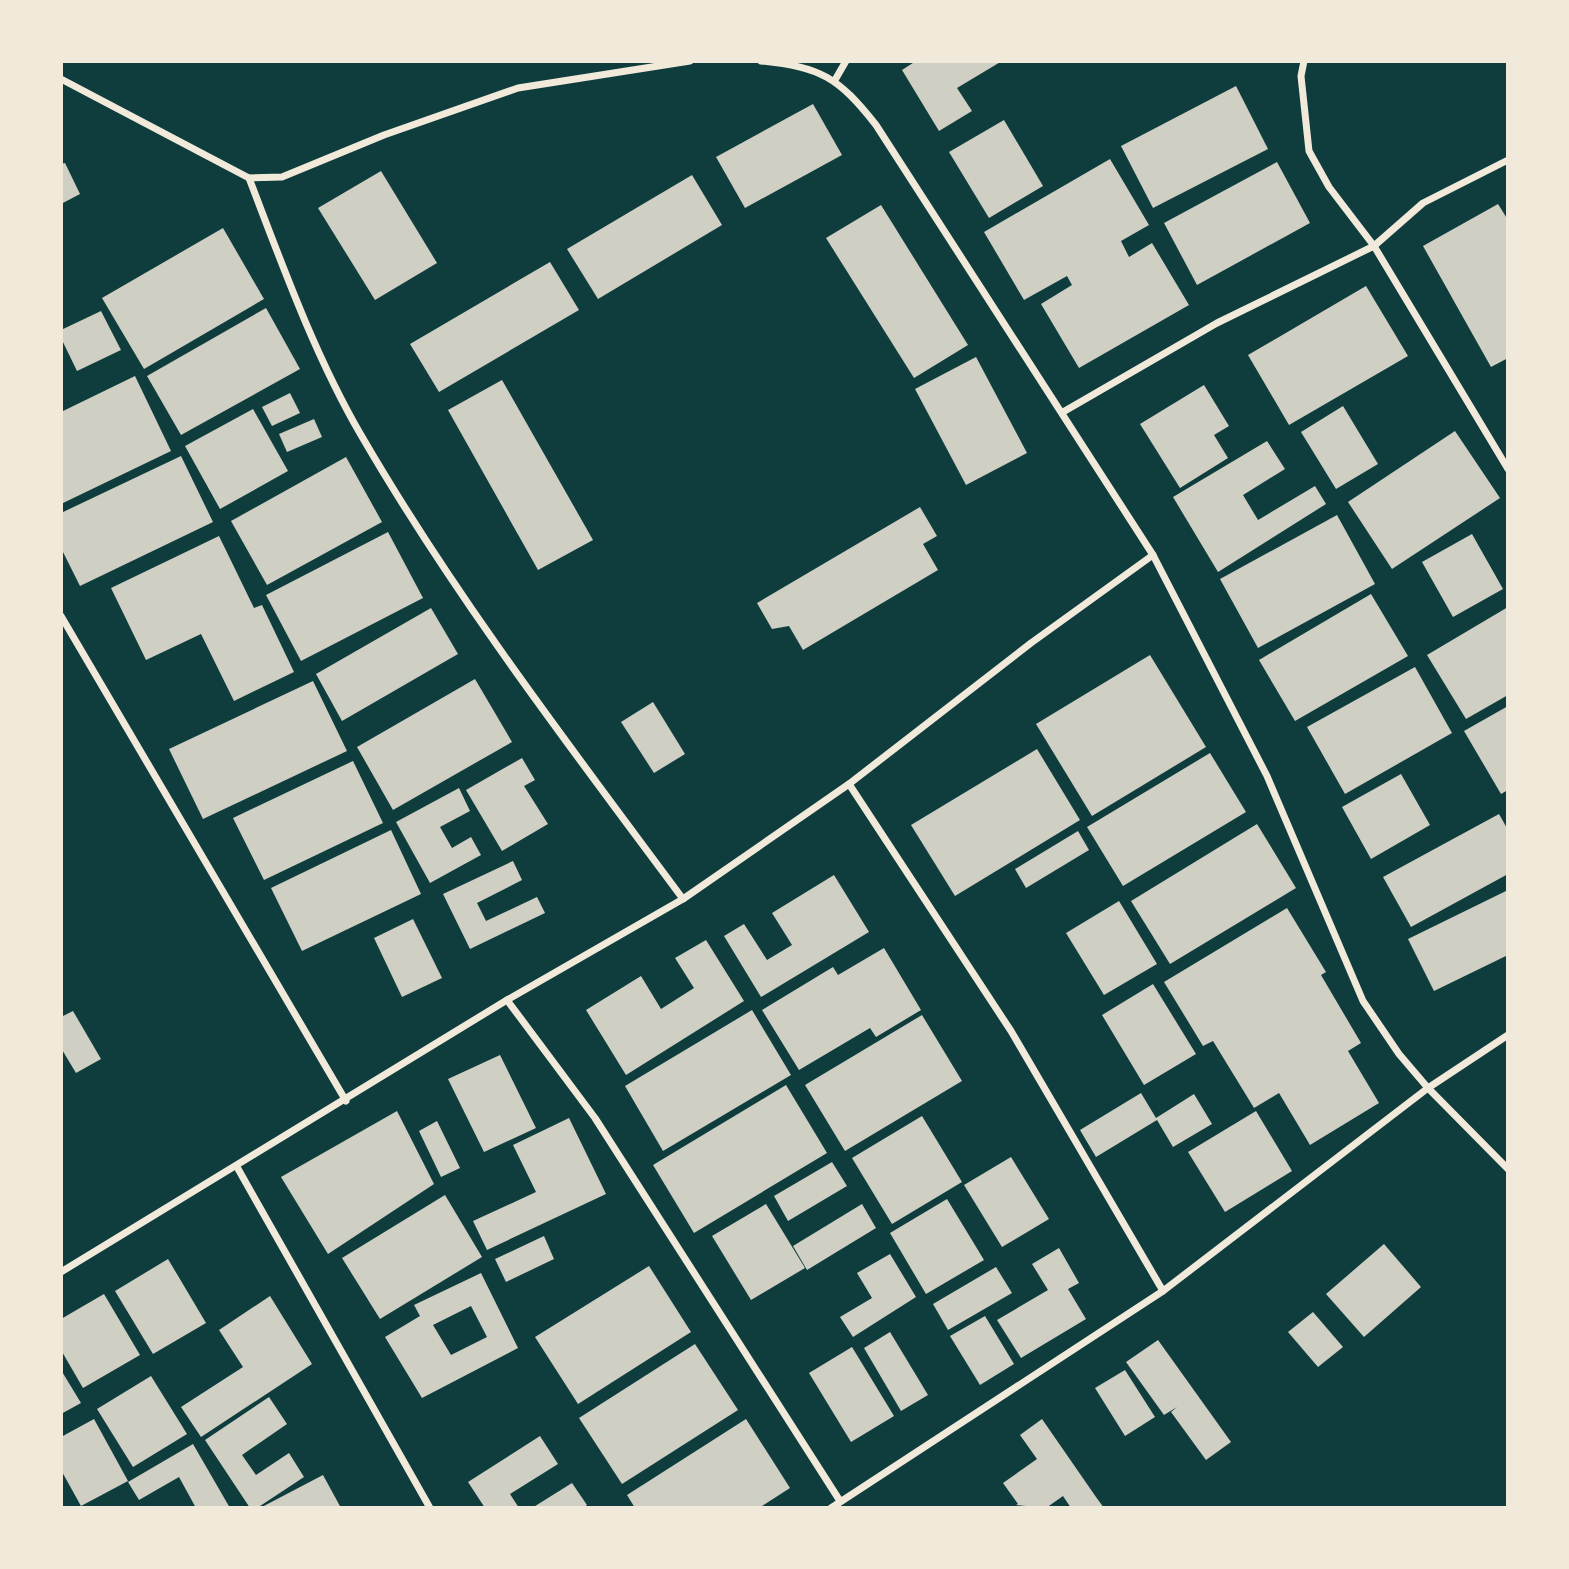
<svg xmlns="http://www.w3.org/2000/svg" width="1569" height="1569" viewBox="0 0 1569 1569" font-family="Arial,sans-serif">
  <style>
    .building { fill: #cfcfc3; fill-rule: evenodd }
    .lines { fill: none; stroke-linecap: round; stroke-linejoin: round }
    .minor { stroke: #f1e9da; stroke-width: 7 }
  </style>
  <rect width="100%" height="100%" fill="#0f3d3e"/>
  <g class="building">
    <path d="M 916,61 L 1002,61 L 957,88 L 972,111 L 939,131 L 902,70 Z"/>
    <path d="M 1236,86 L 1268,149 L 1153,208 L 1121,146 Z"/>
    <path d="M 813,104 L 842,155 L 745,208 L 716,157 Z"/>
    <path d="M 1004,120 L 1043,186 L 989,218 L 949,152 Z"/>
    <path d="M 1110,159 L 1149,225 L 1121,241 L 1129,257 L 1152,243 L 1189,305 L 1079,368 L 1041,304 L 1072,285 L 1067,276 L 1024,300 L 984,232 Z"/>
    <path d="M 1277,162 L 1310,223 L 1197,285 L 1164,223 Z"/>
    <path d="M 65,163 L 80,194 L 61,204 L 61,164 Z"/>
    <path d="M 381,171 L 437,263 L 375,300 L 318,208 Z"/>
    <path d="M 692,175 L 722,225 L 598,299 L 567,249 Z"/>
    <path d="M 1498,204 L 1508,220 L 1508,358 L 1491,367 L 1423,246 Z"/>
    <path d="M 881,205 L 968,345 L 914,378 L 826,238 Z"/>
    <path d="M 223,228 L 264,299 L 144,369 L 102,298 Z"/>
    <path d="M 550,262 L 579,310 L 439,392 L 410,344 Z"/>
    <path d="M 1366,286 L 1408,356 L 1289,425 L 1248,355 Z"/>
    <path d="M 266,308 L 300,369 L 181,435 L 147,376 Z"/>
    <path d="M 101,311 L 121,350 L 77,371 L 61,338 L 61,330 Z"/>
    <path d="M 976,357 L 1027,453 L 966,485 L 915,389 Z"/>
    <path d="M 135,376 L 171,451 L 61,504 L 61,412 Z"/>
    <path d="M 502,380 L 593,540 L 538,570 L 448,410 Z"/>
    <path d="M 1204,385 L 1229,426 L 1214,435 L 1228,458 L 1180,488 L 1140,424 Z"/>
    <path d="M 290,393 L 300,413 L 272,426 L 262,407 Z"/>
    <path d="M 1343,406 L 1378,464 L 1336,489 L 1301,432 Z"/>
    <path d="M 253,409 L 288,471 L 220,509 L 185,446 Z"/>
    <path d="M 314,419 L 322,437 L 287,452 L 279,434 Z"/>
    <path d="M 1455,431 L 1500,498 L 1392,569 L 1348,502 Z"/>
    <path d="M 1267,441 L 1285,469 L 1243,495 L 1258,520 L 1315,486 L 1326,504 L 1218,572 L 1173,497 Z"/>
    <path d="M 181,456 L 213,522 L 80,586 L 61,548 L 61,513 Z"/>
    <path d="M 346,457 L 382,522 L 267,585 L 231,521 Z"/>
    <path d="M 920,507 L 937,536 L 923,544 L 938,570 L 803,650 L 789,626 L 772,629 L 757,603 Z"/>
    <path d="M 1337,515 L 1375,584 L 1258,648 L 1220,579 Z"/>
    <path d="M 388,532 L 423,598 L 301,661 L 266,595 Z"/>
    <path d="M 1472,534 L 1503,589 L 1453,617 L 1422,562 Z"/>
    <path d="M 219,536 L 254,608 L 262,605 L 294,672 L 234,701 L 201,634 L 146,660 L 111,588 Z"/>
    <path d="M 1371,594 L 1408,656 L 1295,721 L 1259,660 Z"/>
    <path d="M 1508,607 L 1508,695 L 1466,719 L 1427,655 Z"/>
    <path d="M 431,608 L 458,654 L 342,721 L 316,674 Z"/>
    <path d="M 1150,655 L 1206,747 L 1092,816 L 1036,724 Z"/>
    <path d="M 1415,667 L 1452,733 L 1345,794 L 1307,727 Z"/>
    <path d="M 475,679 L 512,742 L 393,810 L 357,747 Z"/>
    <path d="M 313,681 L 347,751 L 203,819 L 169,749 Z"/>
    <path d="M 653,702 L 685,754 L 654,773 L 621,722 Z"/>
    <path d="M 1508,706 L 1508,790 L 1501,794 L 1464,731 Z"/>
    <path d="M 1037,749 L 1080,820 L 955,896 L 911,825 Z"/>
    <path d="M 1210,753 L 1246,812 L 1123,886 L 1087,827 Z"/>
    <path d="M 522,758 L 535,780 L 524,786 L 548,824 L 502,851 L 466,790 Z"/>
    <path d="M 353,761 L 383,823 L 264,880 L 233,818 Z"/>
    <path d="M 1401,774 L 1430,825 L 1371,859 L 1342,807 Z"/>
    <path d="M 459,788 L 470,811 L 440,827 L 452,848 L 471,837 L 481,855 L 430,883 L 396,822 Z"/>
    <path d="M 1499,814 L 1508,830 L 1508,874 L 1411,927 L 1383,877 Z"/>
    <path d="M 1257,824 L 1296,888 L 1170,964 L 1131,901 Z"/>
    <path d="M 391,830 L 421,894 L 302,951 L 271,888 Z"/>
    <path d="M 1078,831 L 1089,850 L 1026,888 L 1015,869 Z"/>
    <path d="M 513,861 L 522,880 L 477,903 L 486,921 L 537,897 L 545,913 L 470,949 L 443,894 Z"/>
    <path d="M 834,875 L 869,932 L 761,997 L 724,936 L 744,924 L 767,960 L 792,945 L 772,913 Z"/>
    <path d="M 1508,890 L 1508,955 L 1434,991 L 1408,939 Z"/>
    <path d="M 1119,901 L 1157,964 L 1104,995 L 1066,933 Z"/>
    <path d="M 1287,908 L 1326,972 L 1321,975 L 1361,1043 L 1348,1051 L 1379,1103 L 1310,1145 L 1279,1093 L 1254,1108 L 1213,1041 L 1203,1046 L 1164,982 Z"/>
    <path d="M 413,919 L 442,978 L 402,997 L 374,938 Z"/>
    <path d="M 706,940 L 744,1001 L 626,1075 L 586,1010 L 641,976 L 661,1009 L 694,988 L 675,958 Z"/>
    <path d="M 884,948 L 921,1010 L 876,1037 L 870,1028 L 799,1070 L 762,1010 L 833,967 L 838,975 Z"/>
    <path d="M 1153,984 L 1196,1054 L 1144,1085 L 1102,1015 Z"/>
    <path d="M 752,1010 L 791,1075 L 663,1151 L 625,1086 Z"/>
    <path d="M 73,1011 L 101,1059 L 76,1073 L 61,1048 L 61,1017 Z"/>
    <path d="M 922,1015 L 962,1081 L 845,1151 L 805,1085 Z"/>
    <path d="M 500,1055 L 536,1128 L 484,1152 L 448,1079 Z"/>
    <path d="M 786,1085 L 827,1153 L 694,1233 L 653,1165 Z"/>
    <path d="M 1141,1093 L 1156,1118 L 1194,1094 L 1212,1124 L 1173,1147 L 1157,1120 L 1096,1157 L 1080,1130 Z"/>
    <path d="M 397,1111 L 434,1184 L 328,1254 L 281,1177 Z"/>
    <path d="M 1256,1111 L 1292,1171 L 1225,1212 L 1188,1152 Z"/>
    <path d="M 922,1116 L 962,1182 L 892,1224 L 852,1158 Z"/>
    <path d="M 569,1118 L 606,1194 L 487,1250 L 473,1221 L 536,1192 L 513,1145 Z"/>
    <path d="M 437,1121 L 460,1168 L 441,1177 L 419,1131 Z"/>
    <path d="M 1011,1157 L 1049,1219 L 1002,1247 L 964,1185 Z"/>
    <path d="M 832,1162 L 847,1186 L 788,1221 L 774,1196 Z"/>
    <path d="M 445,1195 L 482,1257 L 380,1319 L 342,1258 Z"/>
    <path d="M 947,1199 L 984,1260 L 926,1294 L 890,1233 Z"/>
    <path d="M 766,1204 L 805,1268 L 751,1300 L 712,1236 Z"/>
    <path d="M 862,1204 L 876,1228 L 807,1270 L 793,1246 Z"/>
    <path d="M 544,1236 L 554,1259 L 506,1282 L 495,1259 Z"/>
    <path d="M 1384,1244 L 1421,1287 L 1364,1337 L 1326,1294 Z"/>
    <path d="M 1059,1248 L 1079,1283 L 1068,1289 L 1086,1319 L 1021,1358 L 997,1320 L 1048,1290 L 1032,1264 Z"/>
    <path d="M 890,1254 L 916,1297 L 853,1337 L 840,1317 L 872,1298 L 857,1273 Z"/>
    <path d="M 168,1259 L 206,1323 L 153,1354 L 115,1291 Z"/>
    <path d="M 649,1266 L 691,1332 L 578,1404 L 535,1337 Z"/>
    <path d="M 996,1267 L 1012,1293 L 948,1330 L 933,1304 Z"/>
    <path d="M 481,1273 L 518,1348 L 422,1398 L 385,1337 L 420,1316 L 414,1305 ZM 471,1306 L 487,1337 L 451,1355 L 433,1325 Z"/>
    <path d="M 104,1294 L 140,1355 L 83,1388 L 61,1350 L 61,1319 Z"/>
    <path d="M 270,1296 L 312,1364 L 201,1437 L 181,1407 L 243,1367 L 219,1330 Z"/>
    <path d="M 1313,1312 L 1343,1347 L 1318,1367 L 1288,1332 Z"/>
    <path d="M 985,1316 L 1014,1364 L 980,1385 L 950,1336 Z"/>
    <path d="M 890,1332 L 928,1395 L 901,1411 L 864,1348 Z"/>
    <path d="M 1158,1340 L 1231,1442 L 1206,1460 L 1171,1412 L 1177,1407 L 1164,1415 L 1126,1362 Z"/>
    <path d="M 695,1344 L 738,1410 L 622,1484 L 579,1418 Z"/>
    <path d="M 852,1347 L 894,1416 L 851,1442 L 809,1373 Z"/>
    <path d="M 61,1370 L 81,1403 L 61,1414 Z"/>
    <path d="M 1125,1370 L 1155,1417 L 1125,1436 L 1095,1388 Z"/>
    <path d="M 151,1376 L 187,1434 L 133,1467 L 97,1409 Z"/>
    <path d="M 269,1397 L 287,1424 L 242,1455 L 256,1475 L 289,1453 L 304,1477 L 257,1508 L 250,1508 L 205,1440 Z"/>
    <path d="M 94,1419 L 128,1481 L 81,1506 L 61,1470 L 61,1437 Z"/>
    <path d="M 746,1419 L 790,1488 L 759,1508 L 635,1508 L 627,1495 Z"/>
    <path d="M 1042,1419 L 1096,1497 L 1104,1508 L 1071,1508 L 1063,1496 L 1046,1508 L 1016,1505 L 1018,1504 L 1003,1483 L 1037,1459 L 1020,1435 Z"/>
    <path d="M 540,1436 L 558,1464 L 510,1494 L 519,1508 L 485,1508 L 468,1482 Z"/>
    <path d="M 193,1444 L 230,1508 L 196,1508 L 179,1477 L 139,1500 L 128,1482 Z"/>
    <path d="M 323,1475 L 341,1508 L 260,1508 Z"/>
    <path d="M 572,1483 L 587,1505 L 583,1508 L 532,1508 Z"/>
  </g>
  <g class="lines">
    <g class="minor">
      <path d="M 761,61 C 821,67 838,77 876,125 L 1153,555 L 1267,776 L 1363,1001 L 1399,1054 L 1428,1088 L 1508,1169"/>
      <path d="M 1304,61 L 1301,76 L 1309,151 L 1329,187 L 1374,246 L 1508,469"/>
      <path d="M 61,79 L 249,178 L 282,177 L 384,135 L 518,88 L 690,61"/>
      <path d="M 835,80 L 846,61"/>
      <path d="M 249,178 C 282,264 314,354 361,435 C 455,597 571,748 683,899"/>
      <path d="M 1063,412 L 1217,323 L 1374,246 L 1423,203 L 1508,160"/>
      <path d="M 61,616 L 346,1101"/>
      <path d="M 849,784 L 1011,1031 L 1163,1291"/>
      <path d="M 507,1000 L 595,1118 L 840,1501"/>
      <path d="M 237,1167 L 430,1508"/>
      <path d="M 61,1272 L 507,1000 L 683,899 L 849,784 L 1031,643 L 1153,555"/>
      <path d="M 831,1508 L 1163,1291 L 1428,1088 L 1508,1035"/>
    </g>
  </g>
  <rect width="1569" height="1569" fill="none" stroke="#f1e9da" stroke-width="126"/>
</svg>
